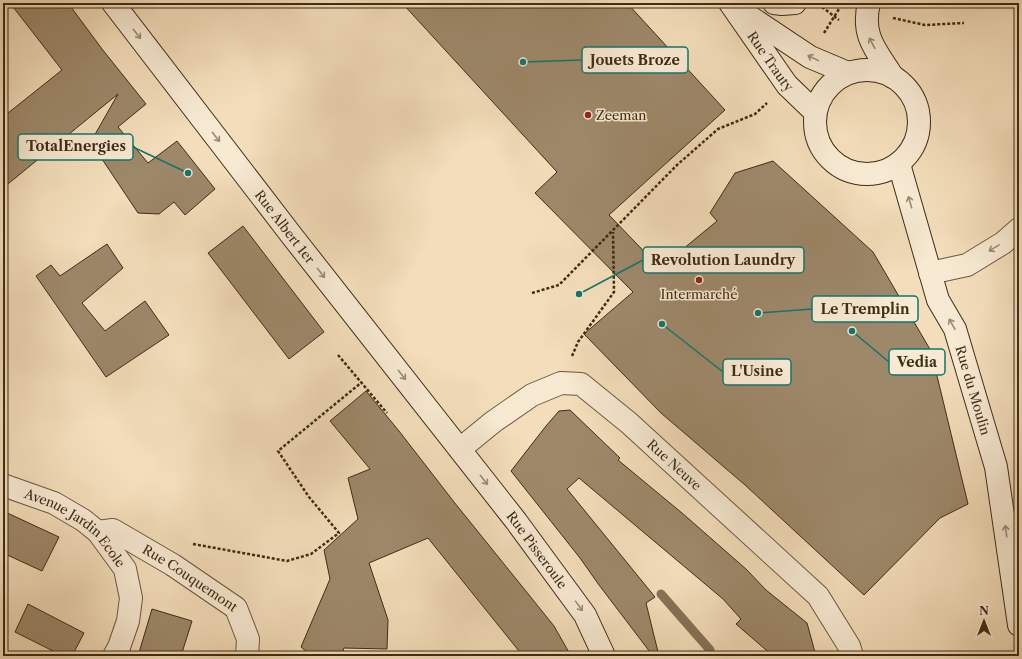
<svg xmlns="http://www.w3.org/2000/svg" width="1022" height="659" viewBox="0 0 1022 659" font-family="'Libre Caslon Text',serif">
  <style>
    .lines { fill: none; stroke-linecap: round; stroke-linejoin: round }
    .stream { stroke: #867256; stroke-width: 9 }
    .building { fill: #9d886a; stroke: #3f2c14 }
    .street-casing { stroke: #6c583e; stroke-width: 24 }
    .secondary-casing { stroke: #3f2c14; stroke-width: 24 }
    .path { stroke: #3f2c14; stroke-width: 2.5; stroke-dasharray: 3 2; stroke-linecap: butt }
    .street { stroke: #f7e9d2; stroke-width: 22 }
    .secondary { stroke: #f7e9d2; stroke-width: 22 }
    .oneway { stroke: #9b8a73 }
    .poi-dot { fill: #8f2418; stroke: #f7e9d2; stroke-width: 1.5 }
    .labels { text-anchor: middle; stroke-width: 3; stroke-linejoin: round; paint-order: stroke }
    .street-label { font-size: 13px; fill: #3f2c14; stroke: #f7e9d2 }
    .poi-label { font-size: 13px; fill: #3f2c14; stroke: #f7e9d2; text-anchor: start }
    .leader { fill: none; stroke: #0f766e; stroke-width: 1.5 }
    .callout-dot { fill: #0f766e; stroke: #f7e9d2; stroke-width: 1.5 }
    .callout { fill: #f7e9d2; stroke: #0f766e; stroke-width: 1.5 }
    .callout-label { font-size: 14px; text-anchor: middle; font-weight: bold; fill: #3f2c14 }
  </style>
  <rect width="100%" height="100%" fill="#f3ddba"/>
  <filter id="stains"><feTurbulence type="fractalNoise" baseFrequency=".005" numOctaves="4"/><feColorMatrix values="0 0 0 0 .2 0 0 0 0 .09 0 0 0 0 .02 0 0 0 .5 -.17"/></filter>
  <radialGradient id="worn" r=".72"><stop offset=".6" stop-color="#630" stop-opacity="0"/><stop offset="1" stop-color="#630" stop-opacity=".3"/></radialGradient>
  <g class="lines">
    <path class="stream" d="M 661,594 L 710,650"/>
  </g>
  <g class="building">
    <path d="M 10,3 L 68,3 L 102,49 L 146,104 L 118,127 L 148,163 L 177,141 L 215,189 L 185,215 L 174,202 L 159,214 L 138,213 L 94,147 L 86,153 L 85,152 L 118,94 L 3,188 L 3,117 L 62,70 Z"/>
    <path d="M 402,3 L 627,3 L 725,110 L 609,215 L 660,268 L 717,221 L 710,213 L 735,173 L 773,161 L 873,252 L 931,351 L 968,504 L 940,518 L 864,595 L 745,485 L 661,413 L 584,334 L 633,292 L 535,193 L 557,172 Z"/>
    <path d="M 243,226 L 324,332 L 289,359 L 208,253 Z"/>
    <path d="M 107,244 L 123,268 L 82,303 L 105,331 L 145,301 L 169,335 L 106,377 L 36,276 L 51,265 L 60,276 Z"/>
    <path d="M 366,391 L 399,431 L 454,502 L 554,626 L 571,656 L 523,656 L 428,538 L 369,563 L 388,620 L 387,649 L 344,648 L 341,656 L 312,656 L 301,647 L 330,579 L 324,550 L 358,519 L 348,478 L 370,469 L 330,421 Z"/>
    <path d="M 570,410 L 620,458 L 618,460 L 682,513 L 746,569 L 766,590 L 807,623 L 816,656 L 773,656 L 736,624 L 741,619 L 723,599 L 579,478 L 567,489 L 655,597 L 646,603 L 659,656 L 653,656 L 599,585 L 580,558 L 511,471 L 546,426 L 559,411 Z"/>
    <path d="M 3,511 L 59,537 L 42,571 L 3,553 Z"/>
    <path d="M 28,604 L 84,633 L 72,656 L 63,656 L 15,632 Z"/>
    <path d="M 152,609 L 192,621 L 181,656 L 138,656 Z"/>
  </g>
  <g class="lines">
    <g class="street-casing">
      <g id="street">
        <path d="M 930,273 L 967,265 L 1003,243 L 1019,229"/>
        <path id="s1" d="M 460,449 L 493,422 L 532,395 L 561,383 L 581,384 L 629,423 L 818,596 L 849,646 L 852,656"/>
        <path id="s2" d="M 3,485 L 54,503 L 83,520 L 98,532 L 125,569 L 131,598 L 128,621 L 119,647 L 114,656"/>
        <path id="s3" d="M 98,532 L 113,530 L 173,565 L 236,608 L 248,639 L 247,656"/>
      </g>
    </g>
    <g class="secondary-casing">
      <g id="secondary">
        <path id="s4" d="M 113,3 L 292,236 L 516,521 L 585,615 L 604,656"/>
        <path id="s5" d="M 730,3 L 787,85 L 815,112"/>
        <path d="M 774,3 L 782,4 L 795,3"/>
        <path d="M 869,3 C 861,36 876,50 893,77"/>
        <path d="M 741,11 L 810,57 L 848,73"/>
        <circle cx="867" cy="122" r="52"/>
        <path id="s6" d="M 899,164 L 938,300 L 955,329 L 996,467 L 1019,625"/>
      </g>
    </g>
    <g class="path">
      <path d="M 822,7 L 839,20"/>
      <path d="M 893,18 L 925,25 L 964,23"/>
      <path d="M 824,33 L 839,9"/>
      <path d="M 532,293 L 559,285 L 677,165 L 718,129 L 755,114 L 767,103"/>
      <path d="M 338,355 L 387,413"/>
      <path d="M 572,356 L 578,342 L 614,292 L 613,232"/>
      <path d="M 193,544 L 287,561 L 311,554 L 339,533 L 309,497 L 278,451 L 362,382"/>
    </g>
    <use href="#street" class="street"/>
    <use href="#secondary" class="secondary"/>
  </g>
  <defs><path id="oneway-shaft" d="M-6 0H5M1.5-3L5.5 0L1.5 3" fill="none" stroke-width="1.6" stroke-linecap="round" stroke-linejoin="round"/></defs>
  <g class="oneway">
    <use href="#oneway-shaft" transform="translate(137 34) rotate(52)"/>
    <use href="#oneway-shaft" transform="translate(872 43) rotate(-118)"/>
    <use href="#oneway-shaft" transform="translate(813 58) rotate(-154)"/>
    <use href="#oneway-shaft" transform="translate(216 137) rotate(52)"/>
    <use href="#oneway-shaft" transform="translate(910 202) rotate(-106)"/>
    <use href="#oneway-shaft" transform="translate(994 248) rotate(149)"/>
    <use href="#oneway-shaft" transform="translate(321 273) rotate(52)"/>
    <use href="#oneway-shaft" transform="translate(952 324) rotate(-119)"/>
    <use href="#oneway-shaft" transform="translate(402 375) rotate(52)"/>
    <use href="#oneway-shaft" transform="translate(484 480) rotate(52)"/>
    <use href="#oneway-shaft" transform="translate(1006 531) rotate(-98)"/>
    <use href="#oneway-shaft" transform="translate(579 606) rotate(54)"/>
  </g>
  <g class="poi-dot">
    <circle cx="588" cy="115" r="4"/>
    <circle cx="699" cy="280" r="4"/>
  </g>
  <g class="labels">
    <g class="street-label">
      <text dy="5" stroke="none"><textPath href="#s5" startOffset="71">Rue Trauty</textPath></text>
      <text dy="5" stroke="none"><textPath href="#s4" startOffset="282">Rue Albert 1er</textPath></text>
      <text dy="5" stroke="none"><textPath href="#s6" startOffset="239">Rue du Moulin</textPath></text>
      <text dy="5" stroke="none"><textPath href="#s1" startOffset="265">Rue Neuve</textPath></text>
      <text dy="5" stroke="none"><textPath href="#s2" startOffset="86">Avenue Jardin Ecole</textPath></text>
      <text dy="5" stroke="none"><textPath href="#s4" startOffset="692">Rue Pisseroule</textPath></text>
      <text dy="5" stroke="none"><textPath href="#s3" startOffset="106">Rue Couquemont</textPath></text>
    </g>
    <g class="poi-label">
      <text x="596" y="120">Zeeman</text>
      <text x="699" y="299" text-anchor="middle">Intermarché</text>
    </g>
  </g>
  <path class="leader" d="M523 62L582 60M188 173L133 147M579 294L643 260M758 313L812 309M852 331L889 362M662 324L723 372"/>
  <g class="callout-dot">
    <circle cx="523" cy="62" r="4"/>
    <circle cx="188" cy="173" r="4"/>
    <circle cx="579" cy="294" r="4"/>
    <circle cx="758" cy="313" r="4"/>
    <circle cx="852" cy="331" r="4"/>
    <circle cx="662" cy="324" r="4"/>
  </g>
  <g class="callout">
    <rect x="582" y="47" width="106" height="26" rx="4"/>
    <rect x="18" y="134" width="115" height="26" rx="4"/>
    <rect x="643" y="247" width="161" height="26" rx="4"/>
    <rect x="812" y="296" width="106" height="26" rx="4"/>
    <rect x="889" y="349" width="56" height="26" rx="4"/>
    <rect x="723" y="359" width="68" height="26" rx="4"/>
  </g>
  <g class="callout-label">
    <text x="635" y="65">Jouets Broze</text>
    <text x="76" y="151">TotalEnergies</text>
    <text x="723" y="265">Revolution Laundry</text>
    <text x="865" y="314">Le Tremplin</text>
    <text x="917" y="367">Vedia</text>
    <text x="757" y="376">L'Usine</text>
  </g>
  <rect width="1022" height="659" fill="none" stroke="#f3ddba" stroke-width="16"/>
  <rect x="4" y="4" width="1014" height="651" fill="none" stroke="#3f2c14" stroke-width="2"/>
  <rect x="8" y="8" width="1006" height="643" fill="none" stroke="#3f2c14"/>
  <g transform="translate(984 621)" stroke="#f7e9d2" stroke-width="3" paint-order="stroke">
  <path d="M0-3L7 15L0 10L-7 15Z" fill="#3f2c14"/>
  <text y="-6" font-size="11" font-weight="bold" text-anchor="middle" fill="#3f2c14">N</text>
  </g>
  <rect width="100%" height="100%" filter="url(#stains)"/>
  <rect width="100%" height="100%" fill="url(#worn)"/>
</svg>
